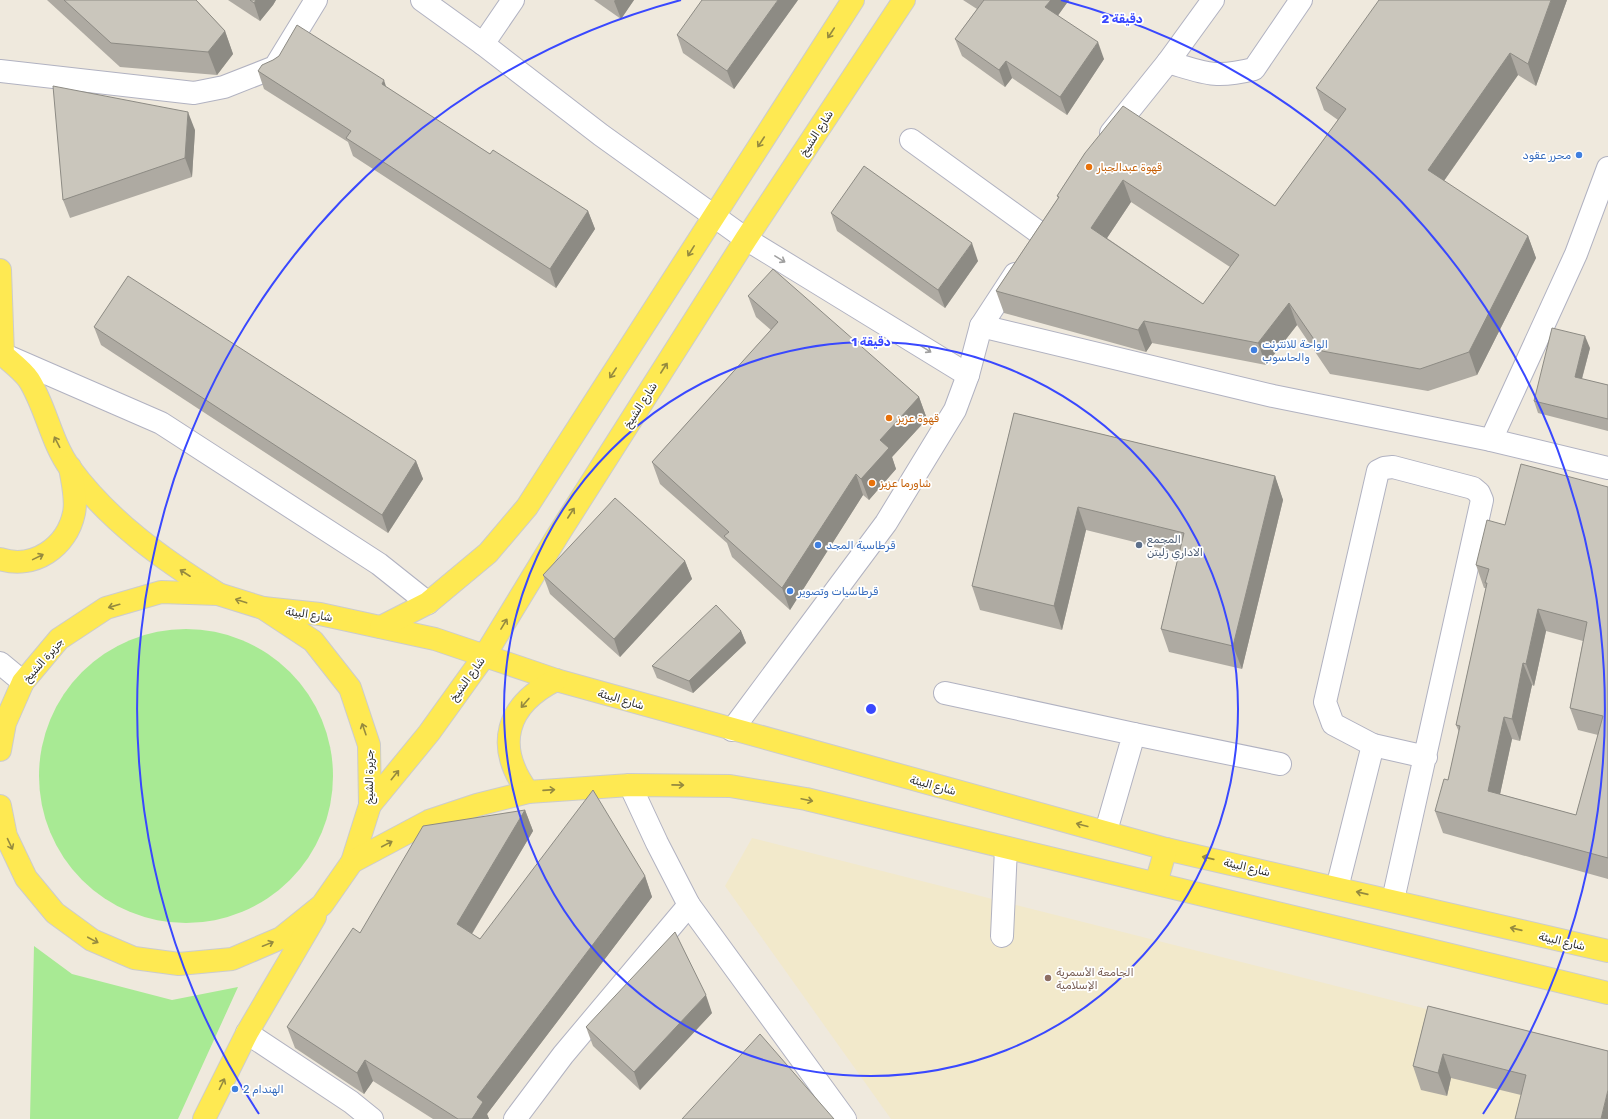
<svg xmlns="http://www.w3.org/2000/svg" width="1608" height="1119" viewBox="0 0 1608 1119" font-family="Rubik,Cairo,sans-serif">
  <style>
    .education { fill: #f2e9cb }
    .green { fill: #a8ea94 }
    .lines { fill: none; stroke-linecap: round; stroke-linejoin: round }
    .minor-casing { stroke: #b1b2c1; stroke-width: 24 }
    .major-casing { stroke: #ccc; stroke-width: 24 }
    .minor { stroke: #fff; stroke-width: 22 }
    .major { stroke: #fee952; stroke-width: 22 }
    .wall { fill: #aeaaa2; fill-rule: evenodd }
    .shaded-wall { fill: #8d8b84 }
    .building { fill: #cac6bc; stroke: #8d8b84; fill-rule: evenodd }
    .oneway { stroke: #958a3f }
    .oneway2 { stroke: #a0a0a0 }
    .ring { fill: none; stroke: #3948ff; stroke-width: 2 }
    .shop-dot { fill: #3f7fe0; stroke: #fff; stroke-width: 1.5 }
    .food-dot { fill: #e8710a; stroke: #fff; stroke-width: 1.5 }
    .service-dot { fill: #5c6f8a; stroke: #fff; stroke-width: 1.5 }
    .education-dot { fill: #8d6e63; stroke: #fff; stroke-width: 1.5 }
    .labels { text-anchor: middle; stroke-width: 3.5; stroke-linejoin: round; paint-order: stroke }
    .street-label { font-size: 11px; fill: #2c2c2c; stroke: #fff }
    .shop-label { font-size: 11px; fill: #366cbe; stroke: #fff; text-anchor: start }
    .food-label { font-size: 11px; fill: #c56008; stroke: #fff; text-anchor: start }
    .service-label { font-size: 11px; fill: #4e5e75; stroke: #fff; text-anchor: start }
    .education-label { font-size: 11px; fill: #785e54; stroke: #fff; text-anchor: start }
    .centre { fill: #3948ff; stroke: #fff; stroke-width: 2 }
    .ring-label { font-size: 12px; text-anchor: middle; font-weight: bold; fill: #3948ff; stroke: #fff; stroke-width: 3.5; stroke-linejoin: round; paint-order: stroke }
  </style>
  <rect width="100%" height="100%" fill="#efe9dd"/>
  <path class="education" d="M 752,838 L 1608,1055 L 1608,1119 L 891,1119 L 725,886 Z"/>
  <g class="green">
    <circle cx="186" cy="776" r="147"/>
    <path d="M 34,946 L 72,974 L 172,1000 L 238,987 L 178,1119 L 30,1119 Z"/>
  </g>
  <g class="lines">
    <g class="minor-casing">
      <g id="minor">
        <path d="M 422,0 L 483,44 L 601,135 L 746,239 L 968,375"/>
        <path d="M 483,44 L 513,0"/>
        <path d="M 1168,62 C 1205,73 1214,79 1254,69 L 1301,0"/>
        <path d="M 0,71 L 194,93 L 224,87 L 275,67 L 316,0"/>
        <path d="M 1111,133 L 1168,62 L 1213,0"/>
        <path d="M 911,140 L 1041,234"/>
        <path d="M 981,326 L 1273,396 L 1491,440 L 1608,468"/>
        <path d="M 7,356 L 161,423 L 379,564 L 428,603"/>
        <path d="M 1491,440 L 1576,254 L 1608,168"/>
        <path d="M 0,663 L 23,682"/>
        <path d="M 945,693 L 1134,734 L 1106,831"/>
        <path d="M 732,730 L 886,523 L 955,410 L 968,375 L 981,326 L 1015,274"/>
        <path d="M 1134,734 L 1280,764"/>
        <path d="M 630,785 L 657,843 L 689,905 L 845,1119"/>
        <path d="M 1337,888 L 1373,745"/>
        <path d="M 1393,900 L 1482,500 L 1479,493 L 1473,488 L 1393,467 L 1384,468 L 1378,471 L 1325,702 L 1333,724 L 1373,745 L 1426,757"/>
        <path d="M 1002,936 L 1006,848"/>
        <path d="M 247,1033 L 351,1102 L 372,1119"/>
        <path d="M 515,1119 L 563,1055 L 689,905"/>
      </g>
    </g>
    <g class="major-casing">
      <g id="major">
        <path d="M 0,270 L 3,355 C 11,362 23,371 29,380 C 46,407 51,442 70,468 C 109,521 162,559 217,593"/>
        <path d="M 0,559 C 34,570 67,547 74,513 C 77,499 72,481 70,467"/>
        <path d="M 263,608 L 320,614 L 435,639 L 556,680 L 1166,849 L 1608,951"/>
        <path d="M 381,627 L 428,603 L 488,553 L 527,507 L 853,0"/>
        <path d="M 0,750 L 5,723 L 23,682 L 59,639 L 106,608 L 161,592 L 218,594 L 263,608 L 313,641 L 350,688 L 369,745 L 370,805 L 352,862 L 322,905 L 281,938 L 232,959 L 179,964 L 134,958 L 92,940 L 55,913 L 26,878 L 6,836 L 0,806"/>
        <path d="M 528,792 C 494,746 506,705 556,680"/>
        <path d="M 370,805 L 429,733 L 485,655 L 558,535 L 746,239 L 904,0"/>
        <path d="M 352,862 L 429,821 L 477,805 L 528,792 L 630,785 L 730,786 L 806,799 L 1608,993"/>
        <path d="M 1156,883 L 1166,849"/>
        <path d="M 204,1119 L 247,1033 L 315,917"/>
      </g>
    </g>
    <use href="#minor" class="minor"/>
    <use href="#major" class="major"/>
  </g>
  <g class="wall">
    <path d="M 47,0 L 196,0 L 225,31 L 233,54 L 217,75 L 120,67 Z"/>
    <path d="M 228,0 L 276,0 L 273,5 L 260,21 Z"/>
    <path d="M 594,0 L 634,0 L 621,19 Z"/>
    <path d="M 798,0 L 734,89 L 683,53 L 677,35 Z"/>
    <path d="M 963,0 L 1069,0 L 1058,15 L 1104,59 L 1067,115 L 1012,78 L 1005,87 L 962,56 L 955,39 L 977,9 Z"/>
    <path d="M 1567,0 L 1536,86 L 1518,75 L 1444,181 L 1528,236 L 1536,258 L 1477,375 L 1428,391 L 1330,374 L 1297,325 L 1266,365 L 1152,343 L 1146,352 L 1004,313 L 996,291 L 1058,198 L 1057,196 L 1085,153 L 1275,206 L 1338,120 L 1324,110 L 1316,88 ZM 1131,202 L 1230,267 L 1203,304 L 1107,238 Z"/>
    <path d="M 279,56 L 386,87 L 490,154 L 588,211 L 595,229 L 556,288 L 353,156 L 348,142 L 264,89 L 258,71 Z"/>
    <path d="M 195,130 L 192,177 L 70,218 L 63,200 Z"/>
    <path d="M 831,213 L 978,261 L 945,308 L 837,231 Z"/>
    <path d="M 748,296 L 919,397 L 927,419 L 892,457 L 896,469 L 869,500 L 863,495 L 790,610 L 732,557 L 727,543 L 660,484 L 652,462 L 771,330 L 756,317 Z"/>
    <path d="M 94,327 L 416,461 L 423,479 L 388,533 L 101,345 Z"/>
    <path d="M 1590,348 L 1582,379 L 1608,385 L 1608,431 L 1538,413 L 1534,401 Z"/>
    <path d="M 1014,413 L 1275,476 L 1283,500 L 1242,669 L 1169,652 L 1161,629 L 1179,553 L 1086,530 L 1062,630 L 980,610 L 972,586 Z"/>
    <path d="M 1608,487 L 1608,879 L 1443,833 L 1435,811 L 1448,780 L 1459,732 L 1456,725 L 1486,588 L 1484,588 L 1476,565 L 1505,525 ZM 1546,631 L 1583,641 L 1570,708 L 1578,730 L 1598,735 L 1576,815 L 1500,794 L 1512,739 L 1520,741 L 1532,685 L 1534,686 Z"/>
    <path d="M 685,561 L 692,579 L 620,657 L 550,594 L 543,575 Z"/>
    <path d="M 741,631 L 746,643 L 693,693 L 657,678 L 652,666 Z"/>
    <path d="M 525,810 L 533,831 L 472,934 L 480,939 L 645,876 L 652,897 L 487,1114 L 489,1119 L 433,1119 L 373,1081 L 364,1094 L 295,1048 L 287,1027 L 360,933 Z"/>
    <path d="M 1428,1006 L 1608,1051 L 1521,1095 L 1451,1078 L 1447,1096 L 1421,1090 L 1413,1066 Z"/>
    <path d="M 712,1013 L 640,1090 L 593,1046 L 586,1027 Z"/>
  </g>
  <g class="shaded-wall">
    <path d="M 256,0 L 276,0 L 273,5 L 260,21 L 254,3 Z"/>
    <path d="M 615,0 L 634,0 L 621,19 L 614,1 Z"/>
    <path d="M 778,0 L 798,0 L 734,89 L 727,71 Z"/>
    <path d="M 1051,0 L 1069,0 L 1052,24 L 1045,7 Z"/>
    <path d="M 1551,0 L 1567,0 L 1536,86 L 1528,64 Z"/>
    <path d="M 225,31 L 233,54 L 217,75 L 208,52 Z"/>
    <path d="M 1098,42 L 1104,59 L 1067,115 L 1060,97 Z"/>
    <path d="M 1510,53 L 1518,75 L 1436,192 L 1428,170 Z"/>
    <path d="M 1006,61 L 1012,78 L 1005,87 L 999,70 Z"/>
    <path d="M 384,80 L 390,99 L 382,84 Z"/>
    <path d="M 188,112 L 195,130 L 192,177 L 185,158 Z"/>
    <path d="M 1123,180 L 1131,202 L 1099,250 L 1091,228 Z"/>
    <path d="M 588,211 L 595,229 L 556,288 L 550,269 Z"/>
    <path d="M 1528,236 L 1536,258 L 1477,375 L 1469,352 Z"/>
    <path d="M 972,243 L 978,261 L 945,308 L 938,290 Z"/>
    <path d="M 1289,303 L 1297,325 L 1266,365 L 1258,343 Z"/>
    <path d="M 1144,321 L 1152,343 L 1146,352 L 1138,330 Z"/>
    <path d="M 1585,336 L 1590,348 L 1579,389 L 1575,377 Z"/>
    <path d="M 919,397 L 927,419 L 892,457 L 896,469 L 869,500 L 861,479 L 880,440 Z"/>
    <path d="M 416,461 L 423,479 L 388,533 L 382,515 Z"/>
    <path d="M 856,474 L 863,495 L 790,610 L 782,588 Z"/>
    <path d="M 1275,476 L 1283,500 L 1242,669 L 1233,646 Z"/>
    <path d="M 1078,507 L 1086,530 L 1062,630 L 1054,606 Z"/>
    <path d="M 685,561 L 692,579 L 620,657 L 614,639 Z"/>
    <path d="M 1538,609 L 1546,631 L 1534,686 L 1526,664 Z"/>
    <path d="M 741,631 L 746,643 L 693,693 L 689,681 Z"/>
    <path d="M 1523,663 L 1532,685 L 1520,741 L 1512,719 Z"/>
    <path d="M 1504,717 L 1512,739 L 1496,813 L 1488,791 Z"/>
    <path d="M 525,810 L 533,831 L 465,945 L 457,924 Z"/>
    <path d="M 645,876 L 652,897 L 487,1114 L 489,1119 L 472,1119 L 477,1097 Z"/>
    <path d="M 706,995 L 712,1013 L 640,1090 L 634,1072 Z"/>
    <path d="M 1443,1054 L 1451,1078 L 1447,1096 L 1438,1073 Z"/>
    <path d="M 365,1060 L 373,1081 L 364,1094 L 357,1073 Z"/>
    <path d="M 1608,1090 L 1608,1119 L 1601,1119 Z"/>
  </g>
  <g class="building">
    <path d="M 64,0 L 196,0 L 225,31 L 208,52 L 111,43 Z"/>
    <path d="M 250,0 L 256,0 L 254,3 Z"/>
    <path d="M 702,0 L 778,0 L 727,71 L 677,35 Z"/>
    <path d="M 984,0 L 1051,0 L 1045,7 L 1098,42 L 1060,97 L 1006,61 L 999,70 L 955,39 Z"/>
    <path d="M 1379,0 L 1551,0 L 1528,64 L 1510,53 L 1428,170 L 1528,236 L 1469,352 L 1420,369 L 1322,351 L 1289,303 L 1258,343 L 1144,321 L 1138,330 L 996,291 L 1059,197 L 1057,196 L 1085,153 L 1123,106 L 1275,206 L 1346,109 L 1316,88 ZM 1123,180 L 1239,255 L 1203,304 L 1091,228 Z"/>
    <path d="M 297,25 L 384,80 L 382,84 L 490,154 L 493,150 L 588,211 L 550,269 L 346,138 L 351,131 L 258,71 L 262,65 L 273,60 L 279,56 Z"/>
    <path d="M 53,86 L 188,112 L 185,158 L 63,200 Z"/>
    <path d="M 864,166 L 972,243 L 938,290 L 831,213 Z"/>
    <path d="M 773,269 L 919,397 L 880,440 L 889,448 L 861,479 L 856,474 L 782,588 L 724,536 L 729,532 L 652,462 L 778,322 L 748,296 Z"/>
    <path d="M 128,276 L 416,461 L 382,515 L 94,327 Z"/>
    <path d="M 1552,328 L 1585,336 L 1575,377 L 1608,385 L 1608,419 L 1534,401 Z"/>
    <path d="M 1014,413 L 1275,476 L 1233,646 L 1161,629 L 1184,533 L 1078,507 L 1054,606 L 972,586 Z"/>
    <path d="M 1521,464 L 1608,487 L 1608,858 L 1435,811 L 1444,779 L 1448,780 L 1460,726 L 1456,725 L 1487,583 L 1485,583 L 1489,569 L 1476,565 L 1487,520 L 1505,525 ZM 1538,609 L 1587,622 L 1570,708 L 1603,716 L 1576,815 L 1488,791 L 1504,717 L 1512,719 L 1523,663 L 1526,664 Z"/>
    <path d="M 615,498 L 685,561 L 614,639 L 543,575 Z"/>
    <path d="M 716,605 L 741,631 L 689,681 L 652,666 Z"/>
    <path d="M 593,790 L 645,876 L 477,1097 L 483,1102 L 472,1119 L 458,1119 L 365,1060 L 357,1073 L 287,1027 L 353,928 L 360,933 L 423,826 L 525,810 L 457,924 L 480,939 Z"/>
    <path d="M 675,932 L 706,995 L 634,1072 L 586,1027 Z"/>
    <path d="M 1428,1006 L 1608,1051 L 1608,1090 L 1601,1119 L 1515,1119 L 1526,1075 L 1443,1054 L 1438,1073 L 1413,1066 Z"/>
    <path d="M 760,1034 L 834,1119 L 682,1119 Z"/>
  </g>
  <defs><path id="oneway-shaft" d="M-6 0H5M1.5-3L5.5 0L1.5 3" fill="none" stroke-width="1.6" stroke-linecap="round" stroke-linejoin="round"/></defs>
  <g class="oneway">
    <use href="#oneway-shaft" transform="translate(831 33) rotate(123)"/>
    <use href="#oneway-shaft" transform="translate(761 142) rotate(123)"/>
    <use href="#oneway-shaft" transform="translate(691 251) rotate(122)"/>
    <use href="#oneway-shaft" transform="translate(664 368) rotate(-57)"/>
    <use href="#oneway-shaft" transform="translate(613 373) rotate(123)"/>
    <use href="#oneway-shaft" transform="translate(57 442) rotate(-117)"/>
    <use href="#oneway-shaft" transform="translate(571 513) rotate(-57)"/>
    <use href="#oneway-shaft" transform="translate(38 557) rotate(-26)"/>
    <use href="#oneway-shaft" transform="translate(185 573) rotate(-147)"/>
    <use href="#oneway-shaft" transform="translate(241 601) rotate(-162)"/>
    <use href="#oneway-shaft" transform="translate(114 606) rotate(164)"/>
    <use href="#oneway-shaft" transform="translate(504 624) rotate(-59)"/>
    <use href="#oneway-shaft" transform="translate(525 703) rotate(131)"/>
    <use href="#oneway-shaft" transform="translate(364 729) rotate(-109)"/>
    <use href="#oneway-shaft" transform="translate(395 775) rotate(-51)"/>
    <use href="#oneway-shaft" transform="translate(678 785) rotate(1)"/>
    <use href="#oneway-shaft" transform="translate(549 790) rotate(-4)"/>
    <use href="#oneway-shaft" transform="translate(807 800) rotate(12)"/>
    <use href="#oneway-shaft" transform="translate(1082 825) rotate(-165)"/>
    <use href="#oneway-shaft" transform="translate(10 844) rotate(65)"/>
    <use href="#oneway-shaft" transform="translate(387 844) rotate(-28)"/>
    <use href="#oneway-shaft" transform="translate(1208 858) rotate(-167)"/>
    <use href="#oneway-shaft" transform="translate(1362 893) rotate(-167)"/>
    <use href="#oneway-shaft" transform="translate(1516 929) rotate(-167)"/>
    <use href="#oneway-shaft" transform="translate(93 940) rotate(28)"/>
    <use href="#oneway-shaft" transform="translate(268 944) rotate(-22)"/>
    <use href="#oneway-shaft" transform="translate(222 1084) rotate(-64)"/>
  </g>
  <g class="oneway2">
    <use href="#oneway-shaft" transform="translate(780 259) rotate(31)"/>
    <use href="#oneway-shaft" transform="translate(926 349) rotate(32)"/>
  </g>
  <g class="ring">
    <circle cx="871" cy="709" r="367"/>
    <path d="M259 1114A734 734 0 0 1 681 0M1061 0A734 734 0 0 1 1483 1114"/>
  </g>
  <g class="shop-dot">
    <circle cx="1579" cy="155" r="4"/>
    <circle cx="1254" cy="350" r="4"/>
    <circle cx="818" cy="545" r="4"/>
    <circle cx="790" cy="591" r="4"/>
    <circle cx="235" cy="1089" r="4"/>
  </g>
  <g class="food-dot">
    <circle cx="1089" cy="167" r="4"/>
    <circle cx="889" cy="418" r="4"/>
    <circle cx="872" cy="483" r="4"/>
  </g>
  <circle class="service-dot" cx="1139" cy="545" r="4"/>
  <circle class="education-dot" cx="1048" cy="978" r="4"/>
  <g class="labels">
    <g class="street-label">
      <text transform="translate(816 133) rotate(-57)" y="4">شارع الشيخ</text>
      <text transform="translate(640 405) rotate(-57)" y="4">شارع الشيخ</text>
      <text transform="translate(309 614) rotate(8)" y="4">شارع البيئة</text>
      <text transform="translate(43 660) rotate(-49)" y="4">جزيرة الشيخ</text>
      <text transform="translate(467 679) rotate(-54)" y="4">شارع الشيخ</text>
      <text transform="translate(621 699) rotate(16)" y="4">شارع البيئة</text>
      <text transform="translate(369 777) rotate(-90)" y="4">جزيرة الشيخ</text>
      <text transform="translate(933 785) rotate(15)" y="4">شارع البيئة</text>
      <text transform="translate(1247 867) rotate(13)" y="4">شارع البيئة</text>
      <text transform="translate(1562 941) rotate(13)" y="4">شارع البيئة</text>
    </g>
    <g class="shop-label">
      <text x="1571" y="159" text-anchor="end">محرر عقود</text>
      <text x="1262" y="348">الواحة للانترنت<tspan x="1262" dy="13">والحاسوب</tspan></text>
      <text x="826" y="549">قرطاسية المجد</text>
      <text x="798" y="595">قرطاسيات وتصوير</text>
      <text x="243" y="1093">الهندام 2</text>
    </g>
    <g class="food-label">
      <text x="1097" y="171">قهوة عبدالجبار</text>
      <text x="897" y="422">قهوة عزيز</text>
      <text x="880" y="487">شاورما عزيز</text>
    </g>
    <g class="service-label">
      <text x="1147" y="543">المجمع<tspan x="1147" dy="13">الاداري زليتن</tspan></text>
    </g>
    <g class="education-label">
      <text x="1056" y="976">الجامعة الأسمرية<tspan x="1056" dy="13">الإسلامية</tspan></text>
    </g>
  </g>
  <circle cx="871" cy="709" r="6" class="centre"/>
  <g class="ring-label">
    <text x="1122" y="23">2 دقيقة</text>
    <text x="871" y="346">1 دقيقة</text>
  </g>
</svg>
